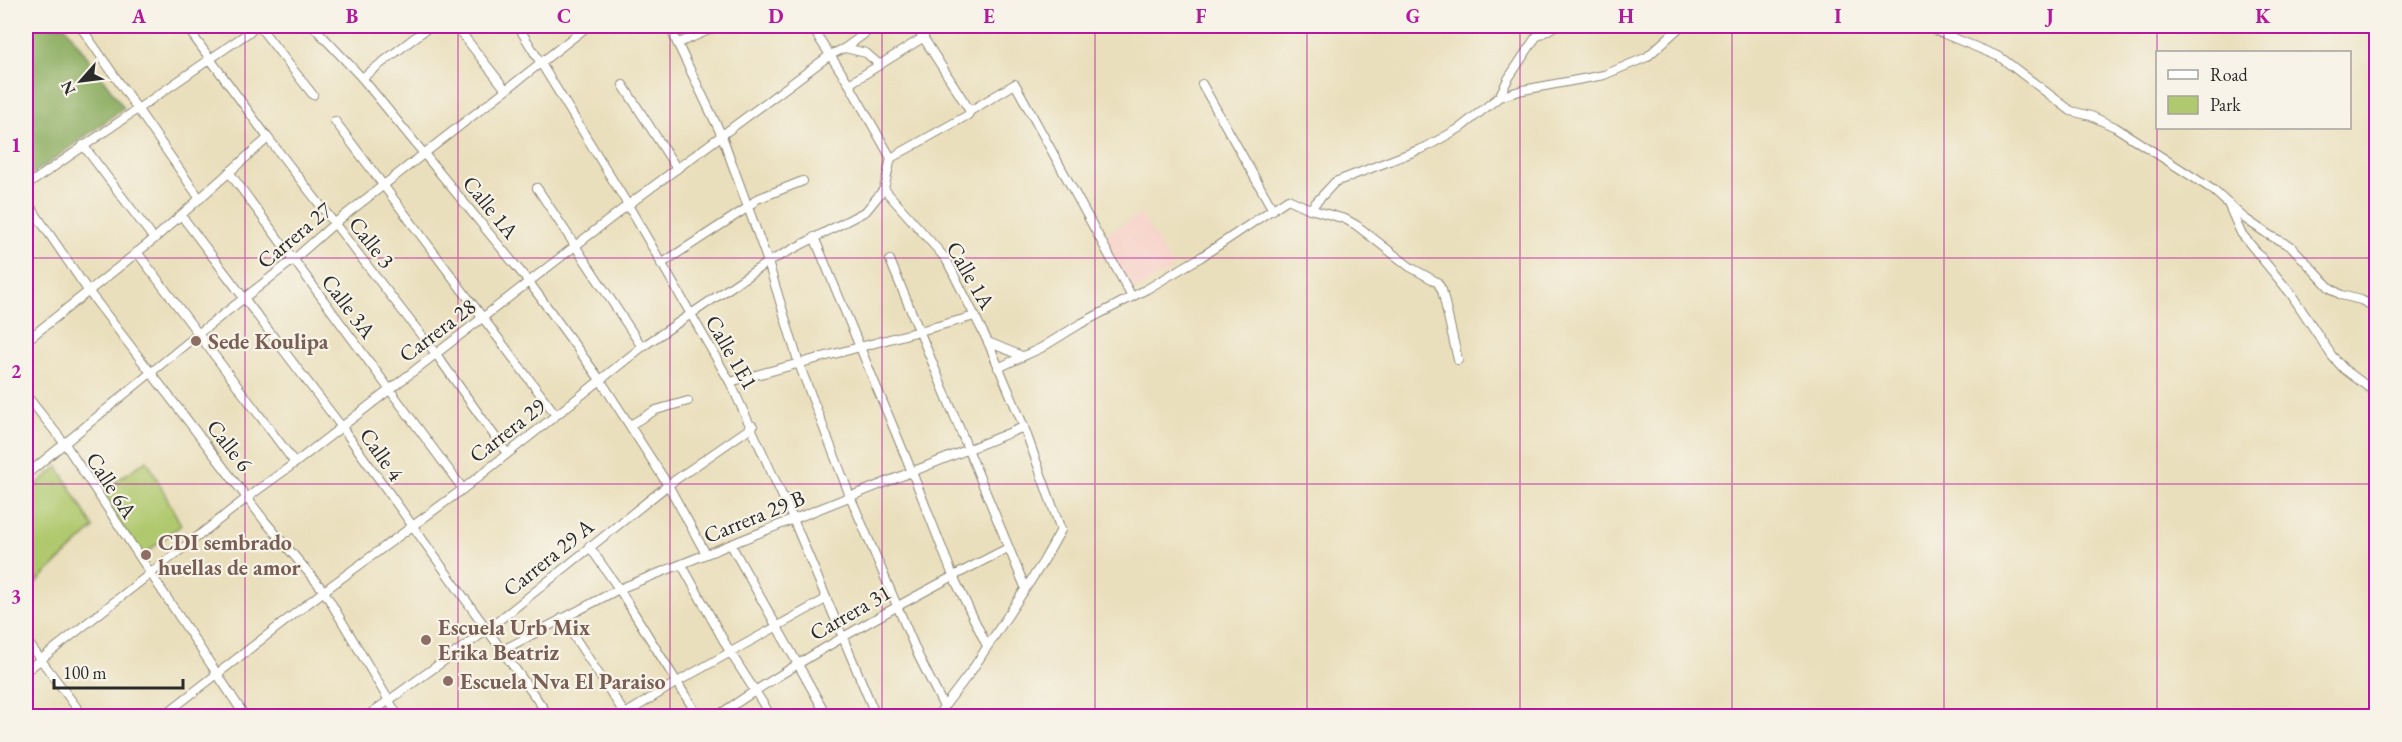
<svg xmlns="http://www.w3.org/2000/svg" width="2402" height="742" viewBox="0 0 2402 742" font-family="'EB Garamond',serif">
  <style>
    .built { fill: #f7d1c9 }
    .green { fill: #b0c96e; stroke: #6e7a4c; stroke-width: 1.5 }
    .forest { fill: #8cad61; stroke: #5c6c46; stroke-width: 1.5 }
    .lines { fill: none; stroke-linecap: round; stroke-linejoin: round }
    .street-casing { stroke: #8a8574; stroke-width: 10 }
    .street { stroke: #fff; stroke-width: 8 }
    .grid { fill: none; stroke: #b5179e; stroke-width: 1.5; stroke-opacity: 0.55 }
    .education-dot { fill: #8d6e63; stroke: #f7f3e8; stroke-width: 2 }
    .labels { text-anchor: middle; stroke-width: 4.5; stroke-linejoin: round; paint-order: stroke }
    .street-label { font-size: 22px; fill: #2b2b2b; stroke: #f7f3e8 }
    .education-label { font-size: 22px; font-weight: bold; fill: #785e54; stroke: #f7f3e8; text-anchor: start }
    .neatline { fill: none; stroke: #b5179e; stroke-width: 2 }
    .grid-label { font-size: 20px; text-anchor: middle; font-weight: bold; fill: #b5179e }
  </style>
  <rect width="100%" height="100%" fill="#f7f3e8"/>
  <filter id="ink" filterUnits="userSpaceOnUse"><feTurbulence type="fractalNoise" baseFrequency=".0167" numOctaves="2"/><feDisplacementMap in="SourceGraphic" scale="12" xChannelSelector="R" yChannelSelector="G"/><feConvolveMatrix kernelMatrix="1 2 1 2 8 2 1 2 1" color-interpolation-filters="sRGB"/></filter>
  <filter id="wash" filterUnits="userSpaceOnUse"><feTurbulence type="fractalNoise" baseFrequency=".008" numOctaves="4" result="noise"/><feDisplacementMap in="SourceGraphic" scale="24" xChannelSelector="R" yChannelSelector="G"/><feGaussianBlur stdDeviation="1.35" result="paint"/><feColorMatrix in="noise" values="0 0 0 0 0 0 0 0 0 0 0 0 0 0 0 0 0 1.4 0 .05"/><feComposite in="paint" operator="in"/></filter>
  <g filter="url(#wash)">
    <rect width="100%" height="100%" fill="#eadfbc"/>
    <path class="built" d="M 1141,214 L 1173,268 L 1132,292 L 1102,236 Z"/>
    <g class="green">
      <path d="M 147,460 L 181,525 L 142,556 L 99,493 Z"/>
      <path d="M 58,467 L 94,528 L 26,592 L 26,493 Z"/>
    </g>
    <path class="forest" d="M 28,26 L 65,26 L 124,108 L 26,179 L 26,27 Z"/>
  </g>
  <g filter="url(#ink)">
    <g class="lines">
      <g class="street-casing">
        <g id="street">
          <path d="M 80,26 L 200,199"/>
          <path d="M 186,26 L 268,138 L 436,354 L 506,452"/>
          <path d="M 259,26 L 313,95"/>
          <path d="M 313,26 L 362,78 L 529,282 L 601,381 L 668,485 L 706,554"/>
          <path d="M 456,26 L 506,90"/>
          <path d="M 518,26 L 628,205 L 730,382 L 793,519 L 876,716"/>
          <path d="M 669,26 L 722,136 L 768,262 L 799,364 L 850,496 L 919,657 L 944,707"/>
          <path d="M 811,26 L 849,84 L 891,158 L 884,189 L 946,259 L 988,342 L 1024,427 L 1061,530 L 1043,562 L 972,670 L 937,716"/>
          <path d="M 916,26 L 970,111"/>
          <path d="M 1925,26 L 2000,57 L 2071,111 L 2091,116 L 2115,127 L 2213,190 L 2244,218 L 2269,235 L 2292,247 L 2329,287 L 2341,295 L 2361,300 L 2376,308"/>
          <path d="M 679,43 L 718,26"/>
          <path d="M 845,48 L 866,53 L 880,65"/>
          <path d="M 362,78 L 430,26"/>
          <path d="M 849,84 L 924,37"/>
          <path d="M 1202,84 L 1273,210"/>
          <path d="M 623,85 L 677,169"/>
          <path d="M 1499,97 L 1508,79 L 1536,37 L 1555,26"/>
          <path d="M 335,121 L 556,415"/>
          <path d="M 83,145 L 154,239"/>
          <path d="M 891,158 L 968,115 L 970,111 L 1015,84 L 1132,297"/>
          <path d="M 229,172 L 463,489"/>
          <path d="M 26,186 L 258,26"/>
          <path d="M 537,188 L 642,347"/>
          <path d="M 26,200 L 89,292 L 264,520 L 324,591 L 398,716"/>
          <path d="M 2229,206 L 2241,233 L 2291,294 L 2332,356 L 2344,369 L 2376,393"/>
          <path d="M 1310,209 L 1335,182 L 1426,147 L 1460,128 L 1499,97 L 1523,90 L 1604,75 L 1647,57 L 1681,26"/>
          <path d="M 181,215 L 341,426 L 549,716"/>
          <path d="M 814,237 L 912,472 L 953,576 L 987,646"/>
          <path d="M 137,252 L 295,463"/>
          <path d="M 890,260 L 1025,587"/>
          <path d="M 661,264 L 747,208 L 757,199 L 803,181"/>
          <path d="M 26,341 L 154,239 L 268,138"/>
          <path d="M 988,342 L 1022,356"/>
          <path d="M 998,368 L 1041,348 L 1080,324 L 1147,289 L 1201,257 L 1288,199 L 1310,209 L 1345,219 L 1356,225 L 1410,267 L 1437,282 L 1442,290 L 1458,360"/>
          <path d="M 730,382 L 975,316"/>
          <path d="M 26,395 L 65,444 L 245,716"/>
          <path d="M 630,425 L 656,410 L 688,401"/>
          <path d="M 26,475 L 198,334 L 293,260 L 335,223 L 588,26"/>
          <path d="M 731,545 L 827,716"/>
          <path d="M 589,546 L 619,589 L 698,716"/>
          <path d="M 682,565 L 730,652 L 771,716"/>
          <path d="M 562,618 L 625,714"/>
          <path d="M 26,640 L 83,716"/>
          <path d="M 503,650 L 619,589 L 1024,427"/>
          <path d="M 26,671 L 248,497 L 295,463 L 628,205 L 830,55 L 845,48 L 875,26"/>
          <path d="M 163,716 L 324,591 L 463,489 L 642,347 L 768,262 L 866,211 L 884,189"/>
          <path d="M 367,716 L 487,630 L 668,485 L 753,426"/>
          <path d="M 622,716 L 677,682 L 826,599"/>
          <path d="M 717,716 C 810,653 907,599 1008,548"/>
        </g>
      </g>
      <use href="#street" class="street"/>
    </g>
  </g>
  <path class="grid" d="M 245,26 L 245,716M 458,26 L 458,716M 670,26 L 670,716M 882,26 L 882,716M 1095,26 L 1095,716M 1307,26 L 1307,716M 1520,26 L 1520,716M 1732,26 L 1732,716M 1944,26 L 1944,716M 2157,26 L 2157,716M 26,258 L 2376,258M 26,484 L 2376,484"/>
  <g class="education-dot">
    <circle cx="196" cy="341" r="6"/>
    <circle cx="146" cy="555" r="6"/>
    <circle cx="426" cy="640" r="6"/>
    <circle cx="448" cy="681" r="6"/>
  </g>
  <g class="labels">
    <g class="street-label">
      <text transform="translate(491 207) rotate(51)" y="8">Calle 1A</text>
      <text transform="translate(294 235) rotate(-40)" y="8">Carrera 27</text>
      <text transform="translate(372 242) rotate(52)" y="8">Calle 3</text>
      <text transform="translate(971 275) rotate(60)" y="8">Calle 1A</text>
      <text transform="translate(349 306) rotate(53)" y="8">Calle 3A</text>
      <text transform="translate(437 330) rotate(-37)" y="8">Carrera 28</text>
      <text transform="translate(732 352) rotate(60)" y="8">Calle 1E1</text>
      <text transform="translate(507 430) rotate(-38)" y="8">Carrera 29</text>
      <text transform="translate(230 445) rotate(52)" y="8">Calle 6</text>
      <text transform="translate(382 454) rotate(55)" y="8">Calle 4</text>
      <text transform="translate(112 485) rotate(57)" y="8">Calle 6A</text>
      <text transform="translate(754 516) rotate(-22)" y="8">Carrera 29 B</text>
      <text transform="translate(548 557) rotate(-39)" y="8">Carrera 29 A</text>
      <text transform="translate(850 612) rotate(-30)" y="8">Carrera 31</text>
    </g>
    <g class="education-label">
      <text x="208" y="349">Sede Koulipa</text>
      <text x="158" y="550">CDI sembrado<tspan x="158" dy="25">huellas de amor</tspan></text>
      <text x="438" y="635">Escuela Urb Mix<tspan x="438" dy="25">Erika Beatriz</tspan></text>
      <text x="460" y="689">Escuela Nva El Paraiso</text>
    </g>
  </g>
  <rect width="2402" height="742" fill="none" stroke="#f7f3e8" stroke-width="66"/>
  <rect x="2156" y="51" width="195" height="78" fill="#f7f3e8" stroke="#a5a39c" stroke-width="1.5"/>
  <rect x="2168" y="70" width="30" height="9" fill="#ffffff" stroke="#a5a39c" stroke-width="1.5"/>
  <text x="2210" y="81" font-size="18" fill="#2b2b2b">Road</text>
  <rect x="2168" y="96" width="30" height="18" fill="#b0c96e" stroke="#a5a39c" stroke-width="1.5"/>
  <text x="2210" y="111" font-size="18" fill="#2b2b2b">Park</text>
  <g transform="translate(81 81) rotate(242)" stroke="#f7f3e8" stroke-width="4.5" paint-order="stroke">
  <path d="M0-4.5L10 22L0 15L-10 22Z" fill="#2b2b2b"/>
  <text y="-9" font-size="16" font-weight="bold" text-anchor="middle" fill="#2b2b2b">N</text>
  </g>
  <path d="M54 679v9h129v-9" fill="none" stroke="#2b2b2b" stroke-width="3"/>
  <text x="63" y="679" font-size="18" fill="#2b2b2b" stroke="#f7f3e8" stroke-width="4.5" paint-order="stroke">100 m</text>
  <rect x="33" y="33" width="2336" height="676" class="neatline"/>
  <g class="grid-label">
    <text x="139" y="23">A</text>
    <text x="352" y="23">B</text>
    <text x="564" y="23">C</text>
    <text x="776" y="23">D</text>
    <text x="989" y="23">E</text>
    <text x="1201" y="23">F</text>
    <text x="1413" y="23">G</text>
    <text x="1626" y="23">H</text>
    <text x="1838" y="23">I</text>
    <text x="2050" y="23">J</text>
    <text x="2263" y="23">K</text>
    <text x="16" y="152">1</text>
    <text x="16" y="378">2</text>
    <text x="16" y="603">3</text>
  </g>
</svg>
